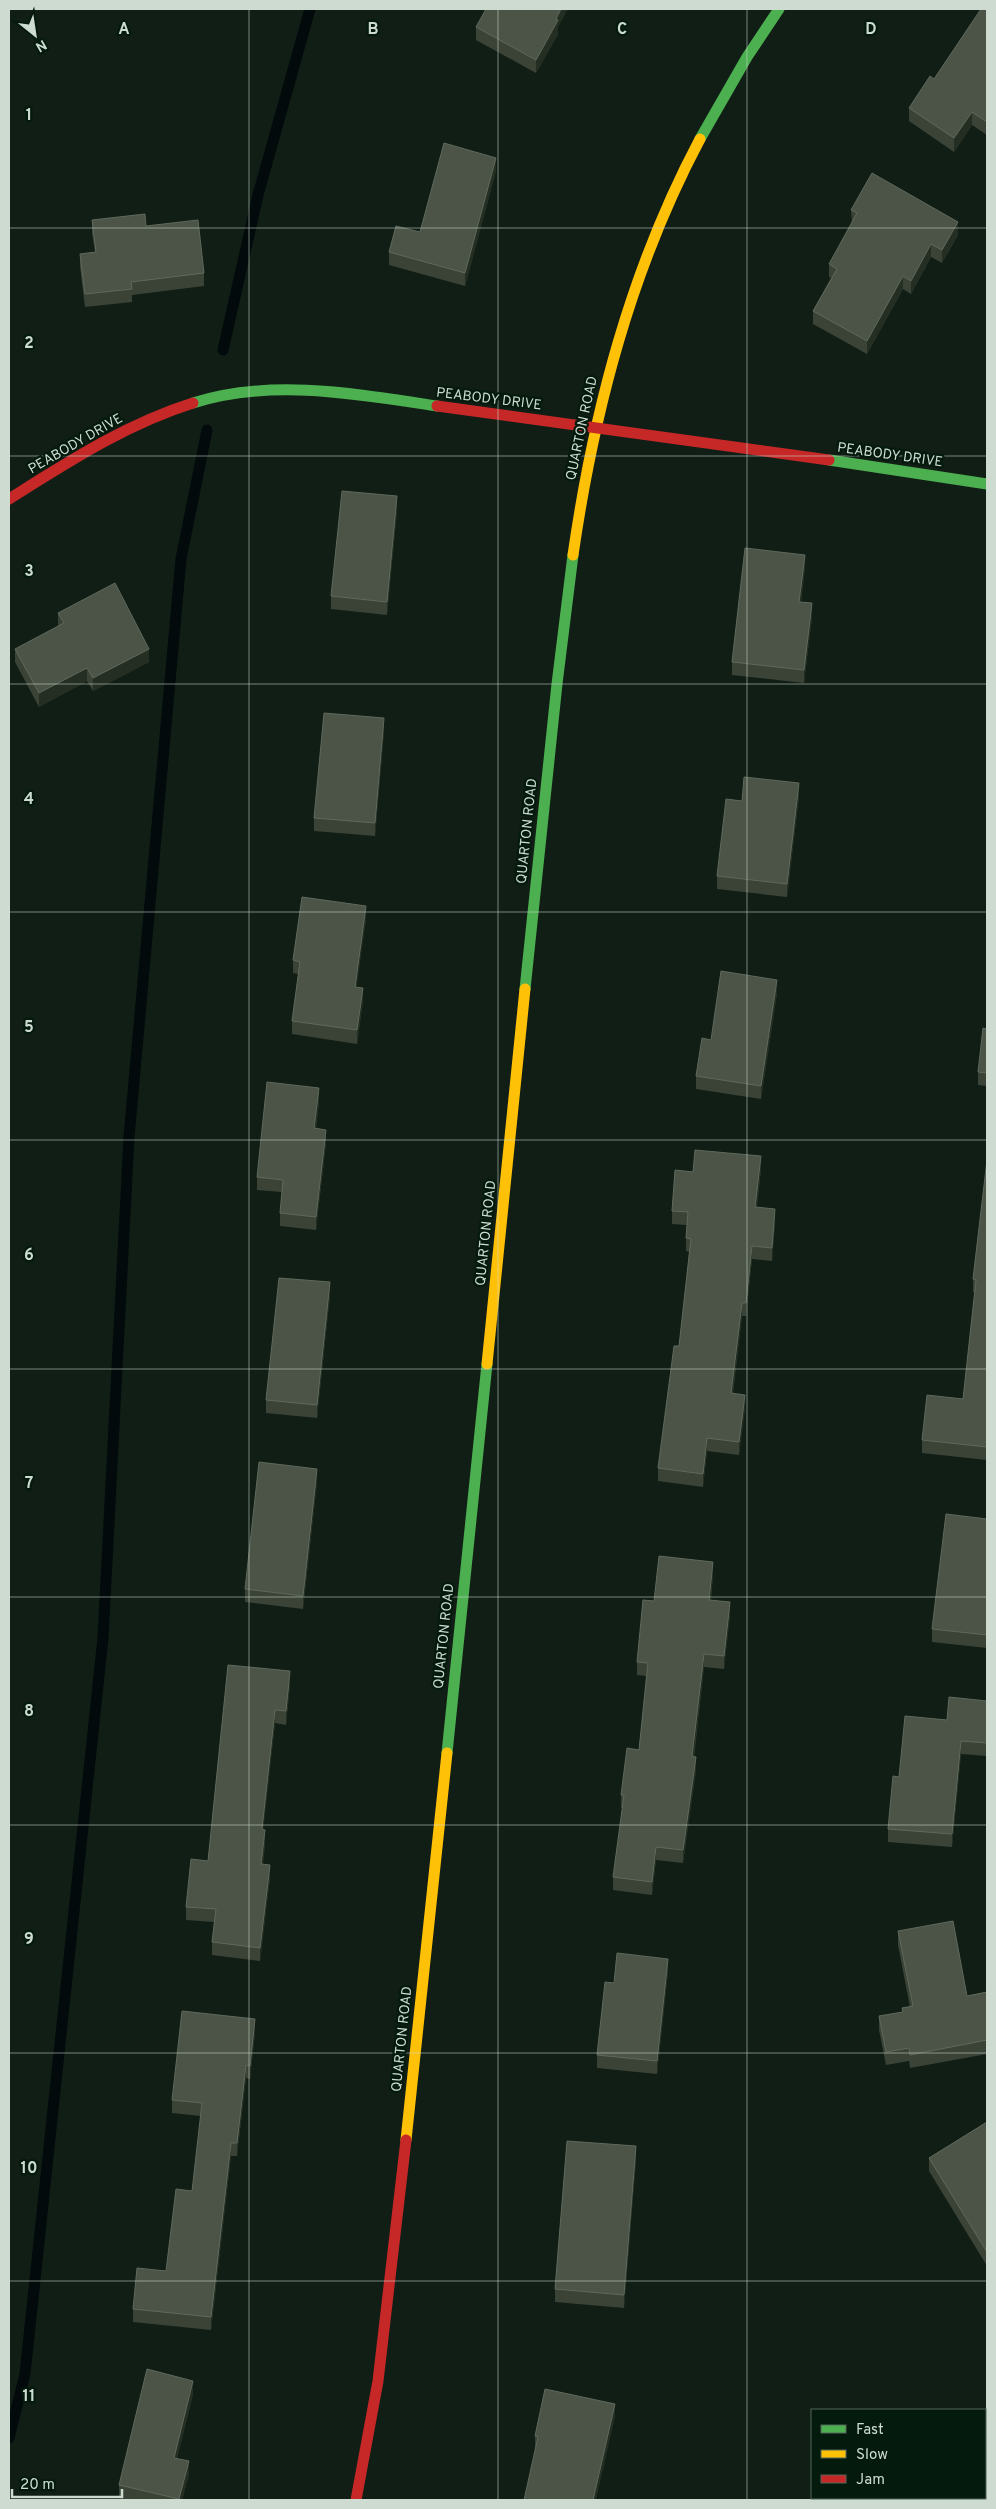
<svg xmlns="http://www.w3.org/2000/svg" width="996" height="2509" viewBox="0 0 996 2509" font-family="Overpass,sans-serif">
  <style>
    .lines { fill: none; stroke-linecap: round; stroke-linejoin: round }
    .stream { stroke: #020a0b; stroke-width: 11 }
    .fast { stroke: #4caf50; stroke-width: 11 }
    .slow { stroke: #ffc107; stroke-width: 11 }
    .jam { stroke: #c62828; stroke-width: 11 }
    .wall { fill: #3b4336 }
    .shaded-wall { fill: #242e22 }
    .building { fill: #4b5446; stroke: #5f695c }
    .grid { fill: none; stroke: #cddbd0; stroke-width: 1; stroke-opacity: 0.55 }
    .labels { text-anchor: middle; stroke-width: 4.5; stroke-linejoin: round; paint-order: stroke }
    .street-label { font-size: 14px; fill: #cddbd0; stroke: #031a0c }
    .grid-label { font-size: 16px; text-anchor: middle; font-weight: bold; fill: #cddbd0; stroke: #031a0c; stroke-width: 4.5; stroke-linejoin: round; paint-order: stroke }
  </style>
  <rect width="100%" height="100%" fill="#111e16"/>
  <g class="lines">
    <g class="stream">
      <path d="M 223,350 L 258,195 L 310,9"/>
      <path d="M 9,2438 L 25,2374 L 103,1638 L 129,1137 L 181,559 L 207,430"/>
    </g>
    <g class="fast">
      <path d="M 700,139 L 747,57 L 779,9"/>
      <path d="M 193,403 C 271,378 358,394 437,406"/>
      <path d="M 829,460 L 987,484"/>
      <path d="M 525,989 L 557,684 L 573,555"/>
      <path d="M 447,1753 L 487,1364"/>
    </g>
    <g class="slow">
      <path d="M 573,555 C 594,410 631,269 700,139"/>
      <path d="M 487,1364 L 525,989"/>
      <path d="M 406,2140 L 447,1753"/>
    </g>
    <g class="jam">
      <path d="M 437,406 L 829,460"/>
      <path d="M 9,499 C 68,462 126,424 193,403"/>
      <path d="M 356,2500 L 378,2381 L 406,2140"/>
    </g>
  </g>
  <g class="wall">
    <path d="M 987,9 L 987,135 L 972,125 L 954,152 L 909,121 L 909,108 L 934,79 Z"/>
    <path d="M 476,27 L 558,27 L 558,34 L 536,73 L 476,40 Z"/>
    <path d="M 496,171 L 465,286 L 389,265 L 389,252 L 420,232 Z"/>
    <path d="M 851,210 L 958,235 L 942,263 L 931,257 L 911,294 L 903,289 L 867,354 L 813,324 L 813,311 L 831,278 L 829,277 L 829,264 L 852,223 Z"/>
    <path d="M 92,220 L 146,226 L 204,273 L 204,286 L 132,295 L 132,302 L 85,307 L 80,267 L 80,254 L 95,252 L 92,233 Z"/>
    <path d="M 397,510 L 387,615 L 331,609 L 331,596 Z"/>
    <path d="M 805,568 L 801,602 L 812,617 L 804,683 L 732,675 L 732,662 Z"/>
    <path d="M 58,613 L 149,662 L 93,691 L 87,681 L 39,707 L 15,662 L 15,649 L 58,626 Z"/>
    <path d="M 384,731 L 375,836 L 314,831 L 314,818 Z"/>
    <path d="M 799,796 L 787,897 L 717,889 L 717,876 L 742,801 Z"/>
    <path d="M 366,919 L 356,987 L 363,1001 L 357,1044 L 292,1034 L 292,1021 L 298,974 L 293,973 L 293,960 Z"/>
    <path d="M 777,993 L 761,1099 L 696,1089 L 696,1076 L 711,1040 Z"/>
    <path d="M 987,1029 L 987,1086 L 978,1085 L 978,1072 Z"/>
    <path d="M 319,1101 L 316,1129 L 326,1143 L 316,1230 L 280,1226 L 280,1213 L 282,1192 L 257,1190 L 257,1177 Z"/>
    <path d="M 987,1160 L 987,1460 L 922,1453 L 922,1440 L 963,1399 L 975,1293 L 973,1292 L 973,1279 Z"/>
    <path d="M 761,1169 L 757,1207 L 775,1222 L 772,1261 L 752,1259 L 746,1316 L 742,1316 L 733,1393 L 745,1408 L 739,1455 L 707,1451 L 703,1487 L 658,1481 L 658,1468 L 679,1346 L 689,1252 L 686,1251 L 686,1238 L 687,1225 L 672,1224 L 672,1211 Z"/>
    <path d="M 330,1295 L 317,1418 L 266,1413 L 266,1400 Z"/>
    <path d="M 317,1482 L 303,1609 L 245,1602 L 245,1589 Z"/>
    <path d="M 987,1519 L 987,1648 L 932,1642 L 932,1629 Z"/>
    <path d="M 713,1575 L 711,1600 L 730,1615 L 724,1669 L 704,1667 L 694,1757 L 696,1770 L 683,1863 L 656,1860 L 652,1895 L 613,1890 L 613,1877 L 623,1808 L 621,1808 L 621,1795 L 639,1750 L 646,1676 L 637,1675 L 637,1662 L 654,1601 Z"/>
    <path d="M 228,1665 L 290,1685 L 286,1725 L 275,1723 L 263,1829 L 265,1843 L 263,1864 L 270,1878 L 260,1961 L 212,1955 L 212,1942 L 214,1922 L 186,1920 L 186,1907 L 208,1861 Z"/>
    <path d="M 987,1701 L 987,1756 L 961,1754 L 952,1847 L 888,1842 L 888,1829 L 899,1777 L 947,1720 Z"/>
    <path d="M 898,1931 L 967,1996 L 987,1992 L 987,2054 L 910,2068 L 909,2061 L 886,2065 L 879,2030 L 879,2016 L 902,2012 L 902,2008 L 910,2007 L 898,1945 Z"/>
    <path d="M 668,1972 L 657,2074 L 597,2068 L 597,2055 L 614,1983 Z"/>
    <path d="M 255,2032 L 250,2079 L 246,2078 L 237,2156 L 231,2156 L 211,2330 L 133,2322 L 133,2309 L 166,2271 L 192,2191 L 201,2116 L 172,2113 L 172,2100 Z"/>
    <path d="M 987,2122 L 987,2266 L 929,2171 L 929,2158 Z"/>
    <path d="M 636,2159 L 624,2308 L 555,2302 L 555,2289 Z"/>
    <path d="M 193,2394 L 177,2458 L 189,2474 L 182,2500 L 128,2500 L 119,2498 L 119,2485 Z"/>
    <path d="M 615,2417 L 535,2449 L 535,2436 Z"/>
  </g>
  <g class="shaded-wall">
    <path d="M 561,9 L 568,9 L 558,27 L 558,34 L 536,73 L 536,60 Z"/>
    <path d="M 972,112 L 972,125 L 954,152 L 954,138 Z"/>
    <path d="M 496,158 L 496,171 L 465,286 L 465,273 Z"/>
    <path d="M 958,222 L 958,235 L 942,263 L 942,250 Z"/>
    <path d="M 931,244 L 931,257 L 911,294 L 911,281 Z"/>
    <path d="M 903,276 L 903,289 L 867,354 L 867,341 Z"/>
    <path d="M 397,496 L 397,510 L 387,615 L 387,602 Z"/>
    <path d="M 805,555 L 805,568 L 799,615 L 799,602 Z"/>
    <path d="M 812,603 L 812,617 L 804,683 L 804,670 Z"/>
    <path d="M 149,649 L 149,662 L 93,691 L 93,678 Z"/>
    <path d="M 87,668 L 87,681 L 39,707 L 39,693 Z"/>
    <path d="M 384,718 L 384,731 L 375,836 L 375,823 Z"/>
    <path d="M 799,783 L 799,796 L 787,897 L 787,884 Z"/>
    <path d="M 366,906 L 366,919 L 355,1000 L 355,987 Z"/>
    <path d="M 777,980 L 777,993 L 761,1099 L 761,1086 Z"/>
    <path d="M 363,988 L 363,1001 L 357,1044 L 357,1030 Z"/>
    <path d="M 319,1088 L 319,1101 L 314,1141 L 314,1128 Z"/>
    <path d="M 326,1130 L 326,1143 L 316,1230 L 316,1217 Z"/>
    <path d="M 761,1156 L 761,1169 L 755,1220 L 755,1207 Z"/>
    <path d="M 775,1209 L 775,1222 L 772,1261 L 772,1248 Z"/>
    <path d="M 752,1246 L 752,1259 L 746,1316 L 746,1303 Z"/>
    <path d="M 330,1282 L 330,1295 L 317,1418 L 317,1405 Z"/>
    <path d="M 742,1303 L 742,1316 L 731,1406 L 731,1393 Z"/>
    <path d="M 745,1395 L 745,1408 L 739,1455 L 739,1442 Z"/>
    <path d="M 707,1438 L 707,1451 L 703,1487 L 703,1474 Z"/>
    <path d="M 317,1469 L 317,1482 L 303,1609 L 303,1596 Z"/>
    <path d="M 713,1562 L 713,1575 L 709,1613 L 709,1600 Z"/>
    <path d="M 730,1602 L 730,1615 L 724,1669 L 724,1656 Z"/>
    <path d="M 704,1654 L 704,1667 L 692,1770 L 692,1756 Z"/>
    <path d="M 290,1671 L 290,1685 L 286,1725 L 286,1711 Z"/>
    <path d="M 275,1710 L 275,1723 L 262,1842 L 262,1829 Z"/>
    <path d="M 961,1741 L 961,1754 L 952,1847 L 952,1834 Z"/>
    <path d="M 696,1757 L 696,1770 L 683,1863 L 683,1850 Z"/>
    <path d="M 265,1830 L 265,1843 L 261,1877 L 261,1864 Z"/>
    <path d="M 656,1847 L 656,1860 L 652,1895 L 652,1882 Z"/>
    <path d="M 270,1865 L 270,1878 L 260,1961 L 260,1948 Z"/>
    <path d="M 668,1959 L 668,1972 L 657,2074 L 657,2061 Z"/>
    <path d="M 255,2019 L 255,2032 L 250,2079 L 250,2066 Z"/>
    <path d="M 246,2065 L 246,2078 L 237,2156 L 237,2143 Z"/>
    <path d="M 231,2143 L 231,2156 L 211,2330 L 211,2317 Z"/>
    <path d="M 636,2146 L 636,2159 L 624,2308 L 624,2295 Z"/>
    <path d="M 193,2381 L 193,2394 L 174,2471 L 174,2458 Z"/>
    <path d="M 615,2404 L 615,2417 L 596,2500 L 593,2500 Z"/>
    <path d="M 189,2461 L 189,2474 L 182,2500 L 179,2500 Z"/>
  </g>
  <g class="building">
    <path d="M 486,9 L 561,9 L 556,19 L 558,20 L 536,60 L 476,27 Z"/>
    <path d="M 981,9 L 987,9 L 987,122 L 972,112 L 954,138 L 909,108 L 930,76 L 934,79 Z"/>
    <path d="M 444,143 L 496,158 L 465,273 L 389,252 L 396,226 L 420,232 Z"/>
    <path d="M 872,173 L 958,222 L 942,250 L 931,244 L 911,281 L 903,276 L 867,341 L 813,311 L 837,269 L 829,264 L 857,213 L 851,210 Z"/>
    <path d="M 145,214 L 146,226 L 198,220 L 204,273 L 131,282 L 132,289 L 85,294 L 80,254 L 96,252 L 92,220 Z"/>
    <path d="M 342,491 L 397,496 L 387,602 L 331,596 Z"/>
    <path d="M 745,548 L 805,555 L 799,602 L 812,603 L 804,670 L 732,662 Z"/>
    <path d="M 115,583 L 149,649 L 93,678 L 87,668 L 39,693 L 15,649 L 64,623 L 58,613 Z"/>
    <path d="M 324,713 L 384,718 L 375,823 L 314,818 Z"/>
    <path d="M 744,777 L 799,783 L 787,884 L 717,876 L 726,799 L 742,801 Z"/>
    <path d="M 302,897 L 366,906 L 355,987 L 363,988 L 357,1030 L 292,1021 L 300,962 L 293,960 Z"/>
    <path d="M 721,971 L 777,980 L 761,1086 L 696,1076 L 702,1038 L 711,1040 Z"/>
    <path d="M 983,1028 L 987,1029 L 987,1073 L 978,1072 Z"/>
    <path d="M 267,1082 L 319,1088 L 314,1128 L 326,1130 L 316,1217 L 280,1213 L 283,1180 L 257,1177 Z"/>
    <path d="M 695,1150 L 761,1156 L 755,1207 L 775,1209 L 772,1248 L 752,1246 L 746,1303 L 742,1303 L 731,1393 L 745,1395 L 739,1442 L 707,1438 L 703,1474 L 658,1468 L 674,1346 L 679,1346 L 691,1239 L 686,1238 L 688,1212 L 672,1211 L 675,1170 L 693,1172 Z"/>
    <path d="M 987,1160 L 987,1447 L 922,1440 L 927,1395 L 963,1399 L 976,1280 L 973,1279 Z"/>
    <path d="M 279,1278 L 330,1282 L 317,1405 L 266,1400 Z"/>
    <path d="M 259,1462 L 317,1469 L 303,1596 L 245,1589 Z"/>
    <path d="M 946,1514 L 987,1519 L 987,1635 L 932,1629 Z"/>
    <path d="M 659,1556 L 713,1562 L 709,1600 L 730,1602 L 724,1656 L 704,1654 L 692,1756 L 696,1757 L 683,1850 L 656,1847 L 652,1882 L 613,1877 L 624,1795 L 621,1795 L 627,1748 L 639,1750 L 648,1663 L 637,1662 L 643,1600 L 654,1601 Z"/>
    <path d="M 228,1665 L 290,1671 L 286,1711 L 275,1710 L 262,1829 L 265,1830 L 261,1864 L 270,1865 L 260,1948 L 212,1942 L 216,1909 L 186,1907 L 191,1859 L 208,1861 Z"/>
    <path d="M 949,1697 L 987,1701 L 987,1743 L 961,1741 L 952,1834 L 888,1829 L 893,1776 L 899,1777 L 905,1716 L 947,1720 Z"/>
    <path d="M 953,1921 L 967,1996 L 987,1992 L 987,2040 L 910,2055 L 909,2048 L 886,2052 L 879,2016 L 903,2012 L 902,2008 L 913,2006 L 898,1931 Z"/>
    <path d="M 617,1953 L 668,1959 L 657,2061 L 597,2055 L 605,1982 L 614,1983 Z"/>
    <path d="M 182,2011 L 255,2019 L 250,2066 L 246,2065 L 237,2143 L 231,2143 L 211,2317 L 133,2309 L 137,2268 L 166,2271 L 176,2189 L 192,2191 L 202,2103 L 172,2100 Z"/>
    <path d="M 987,2122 L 987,2252 L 929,2158 Z"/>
    <path d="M 567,2141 L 636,2146 L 624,2295 L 555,2289 Z"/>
    <path d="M 147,2369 L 193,2381 L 174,2458 L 189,2461 L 179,2499 L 119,2485 Z"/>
    <path d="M 545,2389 L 615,2404 L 593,2500 L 524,2500 L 538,2437 L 535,2436 Z"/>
    <path d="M 987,2474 L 987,2500 L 933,2500 L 937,2498 L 985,2498 L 985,2476 Z"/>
  </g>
  <path class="grid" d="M 249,9 L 249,2500M 498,9 L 498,2500M 747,9 L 747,2500M 9,228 L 987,228M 9,456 L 987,456M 9,684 L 987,684M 9,912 L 987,912M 9,1140 L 987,1140M 9,1369 L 987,1369M 9,1597 L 987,1597M 9,1825 L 987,1825M 9,2053 L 987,2053M 9,2281 L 987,2281"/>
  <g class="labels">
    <g class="street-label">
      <text transform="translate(489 398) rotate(7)" y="5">PEABODY DRIVE</text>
      <text transform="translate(581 428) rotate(-78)" y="5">QUARTON ROAD</text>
      <text transform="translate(75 443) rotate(-30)" y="5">PEABODY DRIVE</text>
      <text transform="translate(890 454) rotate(8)" y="5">PEABODY DRIVE</text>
      <text transform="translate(526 831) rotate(-84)" y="5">QUARTON ROAD</text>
      <text transform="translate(485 1233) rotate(-84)" y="5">QUARTON ROAD</text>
      <text transform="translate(443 1636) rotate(-84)" y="5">QUARTON ROAD</text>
      <text transform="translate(401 2039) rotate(-84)" y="5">QUARTON ROAD</text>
    </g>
  </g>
  <g class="grid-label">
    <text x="124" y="34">A</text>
    <text x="373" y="34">B</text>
    <text x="622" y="34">C</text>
    <text x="871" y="34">D</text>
    <text x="29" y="120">1</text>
    <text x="29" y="348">2</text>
    <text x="29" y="576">3</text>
    <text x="29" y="804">4</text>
    <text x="29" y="1032">5</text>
    <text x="29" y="1260">6</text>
    <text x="29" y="1488">7</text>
    <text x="29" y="1716">8</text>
    <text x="29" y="1944">9</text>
    <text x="29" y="2173">10</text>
    <text x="29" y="2401">11</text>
  </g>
  <rect width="996" height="2509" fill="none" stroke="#cddbd0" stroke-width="20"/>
  <rect x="811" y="2409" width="175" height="90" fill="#031a0c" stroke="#54675a"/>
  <rect x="821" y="2425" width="25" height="8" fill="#4caf50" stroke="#54675a"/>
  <text x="856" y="2434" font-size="15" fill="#cddbd0">Fast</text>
  <rect x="821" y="2450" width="25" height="8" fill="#ffc107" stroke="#54675a"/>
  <text x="856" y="2459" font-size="15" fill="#cddbd0">Slow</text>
  <rect x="821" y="2475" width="25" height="8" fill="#c62828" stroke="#54675a"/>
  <text x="856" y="2484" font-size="15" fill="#cddbd0">Jam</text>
  <g transform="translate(35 35) rotate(150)" stroke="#031a0c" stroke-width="4" paint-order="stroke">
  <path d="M0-4L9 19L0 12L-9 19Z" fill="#cddbd0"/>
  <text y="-8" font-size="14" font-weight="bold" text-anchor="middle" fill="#cddbd0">N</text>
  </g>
  <path d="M12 2489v8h110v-8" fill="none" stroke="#cddbd0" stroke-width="2.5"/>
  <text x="20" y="2489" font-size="15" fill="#cddbd0" stroke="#031a0c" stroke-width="4" paint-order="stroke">20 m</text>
</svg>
